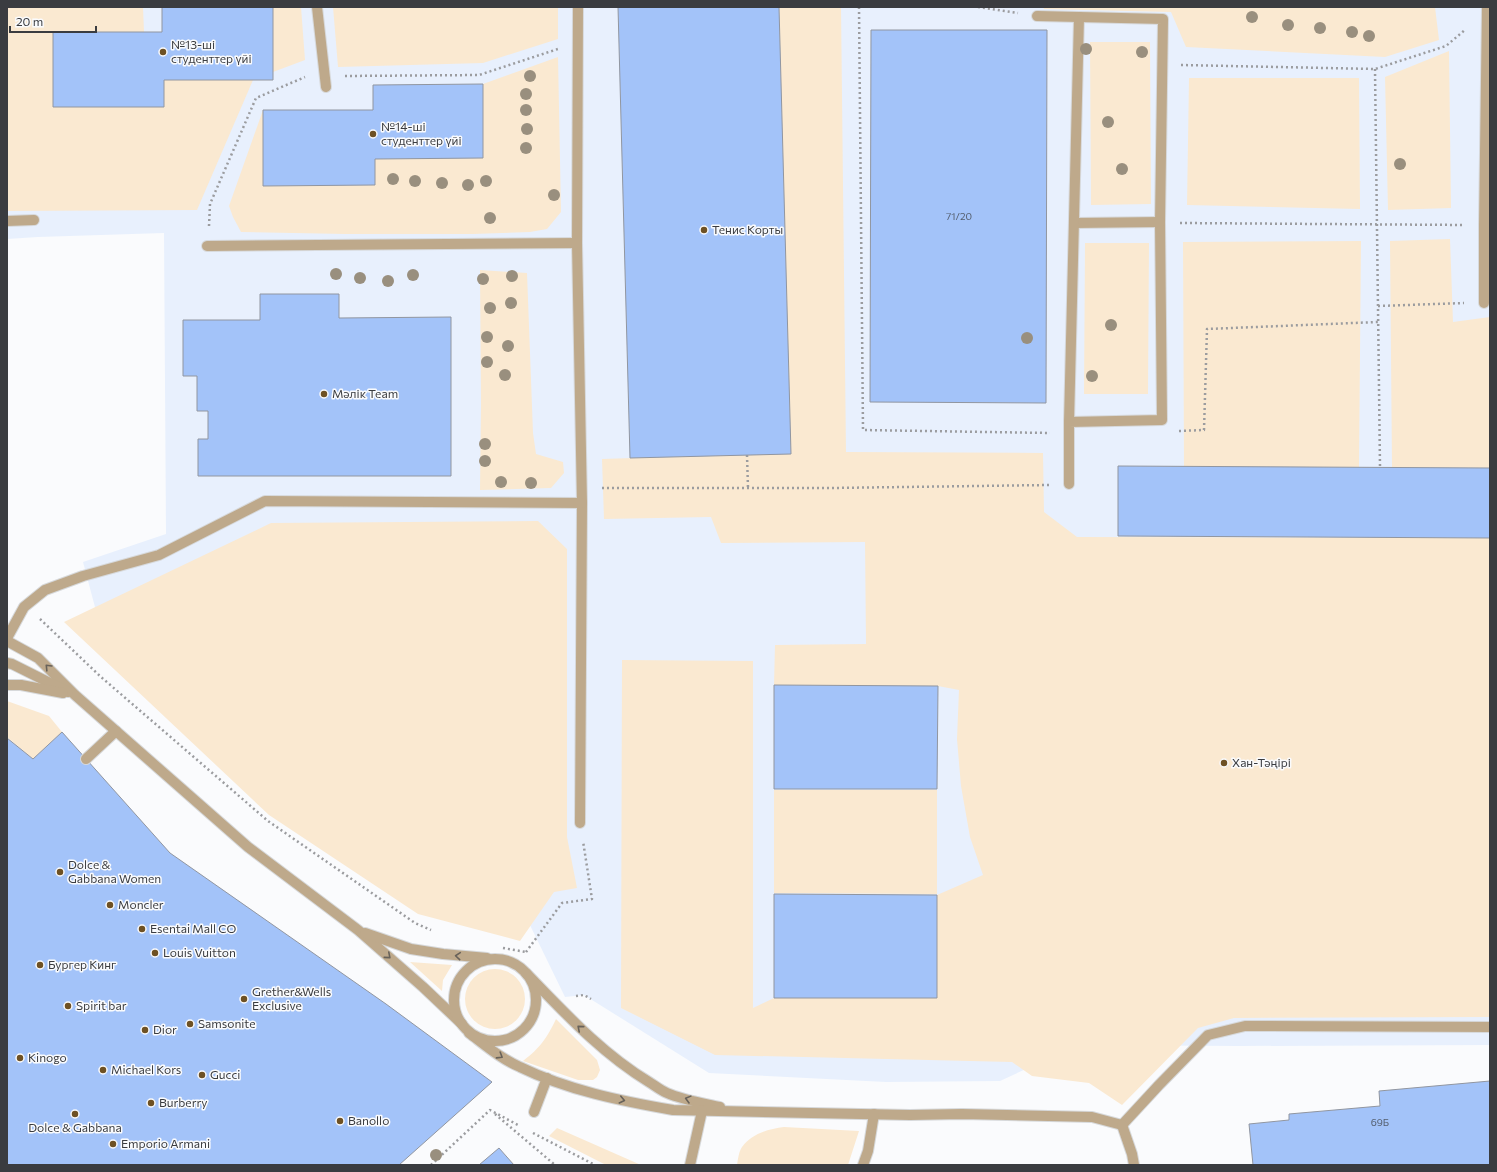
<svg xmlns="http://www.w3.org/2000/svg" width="1497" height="1172" viewBox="0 0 1497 1172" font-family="Commissioner,sans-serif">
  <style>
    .built { fill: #e8f0fd }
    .green { fill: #fae9d1 }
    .building { fill: #a3c3f9; stroke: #9196a0 }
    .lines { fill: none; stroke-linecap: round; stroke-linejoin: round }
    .minor-casing { stroke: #d7d9db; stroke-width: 12 }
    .path { stroke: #9b9c9f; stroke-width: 2.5; stroke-dasharray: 2 3; stroke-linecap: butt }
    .minor { stroke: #bea98b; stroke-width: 10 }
    .tree { fill: #998f7e }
    .oneway { stroke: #68625a }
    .poi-dot { fill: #6e5124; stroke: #fafbfd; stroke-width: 1.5 }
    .labels { text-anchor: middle; stroke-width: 3; stroke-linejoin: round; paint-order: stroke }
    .number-label { font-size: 10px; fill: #545e6e }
    .poi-label { font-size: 12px; fill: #3a3c40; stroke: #fafbfd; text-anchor: start }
  </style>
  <rect width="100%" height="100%" fill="#fafbfd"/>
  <path class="built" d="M 7,7 L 1490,7 L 1490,1045 L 1240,1046 L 1078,1045 L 1000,1081 L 886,1082 L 709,1073 L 584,995 L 565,997 L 528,921 L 104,641 L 83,562 L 166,534 L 164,233 L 38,237 L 7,239 Z"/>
  <g class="green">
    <path d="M 7,7 L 143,7 L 144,32 L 53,32 L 53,107 L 164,107 L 164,80 L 253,80 L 197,210 L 7,211 Z"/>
    <path d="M 273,7 L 301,7 L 305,60 L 273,72 Z"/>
    <path d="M 333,7 L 558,7 L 558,39 L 483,63 L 338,67 Z"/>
    <path d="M 779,7 L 841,7 L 846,452 L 1043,453 L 1044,512 L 1077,537 L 1490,538 L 1490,1017 L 1234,1018 L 1198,1028 L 1122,1105 L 1089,1083 L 1032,1076 L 1012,1062 L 715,1055 L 621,1008 L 622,660 L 753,661 L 753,1008 L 774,998 L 936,998 L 937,895 L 983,875 L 970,837 L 961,786 L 957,739 L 959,690 L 938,686 L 774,685 L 775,645 L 866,644 L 865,542 L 721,543 L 711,517 L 604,519 L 602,459 L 790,453 Z"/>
    <path d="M 1043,7 L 1435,7 L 1439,40 L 1385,57 L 1186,47 L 1171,12 L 1044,9 Z"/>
    <path d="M 1090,42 L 1150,42 L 1151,204 L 1091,205 Z"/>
    <path d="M 1449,51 L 1451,208 L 1388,210 L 1385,77 Z"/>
    <path d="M 558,57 L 561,212 L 547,229 L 530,232 L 473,234 L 345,234 L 241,232 L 233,217 L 229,206 L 263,110 L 263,186 L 374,185 L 375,159 L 483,158 L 483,84 Z"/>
    <path d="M 1189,78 L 1359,78 L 1360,209 L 1187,205 Z"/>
    <path d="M 1450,239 L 1453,322 L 1490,317 L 1490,468 L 1392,467 L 1390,241 Z"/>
    <path d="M 1361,241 L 1359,467 L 1184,467 L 1183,242 Z"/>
    <path d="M 1085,243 L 1149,243 L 1148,394 L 1084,394 Z"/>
    <path d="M 480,270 L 527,273 L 533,433 L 536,454 L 563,462 L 564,473 L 551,488 L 480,490 L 481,405 Z"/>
    <path d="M 538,521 L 567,549 L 567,837 L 577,888 L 554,892 L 520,941 L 418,914 L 269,815 L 64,622 L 271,523 Z"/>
    <path d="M 7,701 L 49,716 L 62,732 L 33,759 L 7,737 Z"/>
    <path d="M 774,790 L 937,790 L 937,894 L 774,893 Z"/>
    <path d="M 410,962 L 452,965 L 443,980 L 442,991 Z"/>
    <circle cx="495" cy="999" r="30"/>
    <path d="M 556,1019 L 597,1060 L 600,1070 L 597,1077 L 593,1080 L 578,1080 L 523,1061 C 540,1048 547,1038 556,1019 Z"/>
    <path d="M 784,1127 L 859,1131 L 848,1165 L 737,1165 C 738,1159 739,1151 742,1147 C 752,1133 769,1129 784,1127 Z"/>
    <path d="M 557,1128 L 641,1165 L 606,1165 L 549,1136 Z"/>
  </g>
  <g class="building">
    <path d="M 162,7 L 273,7 L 273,80 L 164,80 L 164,107 L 53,107 L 53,32 L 162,32 Z"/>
    <path d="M 618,7 L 779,7 L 791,454 L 630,458 Z"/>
    <path d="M 871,30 L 1047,30 L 1046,403 L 870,402 Z"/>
    <path d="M 483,84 L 483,158 L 375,159 L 375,185 L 263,186 L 263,110 L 373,110 L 373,85 Z"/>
    <path d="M 260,294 L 339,294 L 339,318 L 451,317 L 451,476 L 198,476 L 198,439 L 208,439 L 208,411 L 197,411 L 197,376 L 183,376 L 183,320 L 260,320 Z"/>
    <path d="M 1118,466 L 1490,468 L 1490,538 L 1118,536 Z"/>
    <path d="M 774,685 L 938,686 L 937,789 L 774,789 Z"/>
    <path d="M 62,732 L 170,853 L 386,1004 L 492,1082 L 399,1165 L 7,1165 L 7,738 L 33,759 Z"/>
    <path d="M 774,894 L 937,895 L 937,998 L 774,998 Z"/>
    <path d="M 1490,1081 L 1490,1165 L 1253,1165 L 1249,1124 L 1289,1120 L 1289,1114 L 1380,1106 L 1379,1091 Z"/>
    <path d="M 499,1148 L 514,1165 L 479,1165 Z"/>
  </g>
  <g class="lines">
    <g class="minor-casing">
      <g id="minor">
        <path d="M 317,7 L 326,87"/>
        <path d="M 578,7 L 577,243 L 582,503 L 580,823"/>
        <path d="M 1037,16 L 1163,19 L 1160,222 L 1162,420 L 1069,422 L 1069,484"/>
        <path d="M 7,221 L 34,220"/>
        <path d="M 1074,223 L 1160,222"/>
        <path d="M 207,246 L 577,243"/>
        <path d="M 1484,303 L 1484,225 L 1487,7"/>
        <path d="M 1069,422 L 1079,17"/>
        <path d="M 7,638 L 24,607 L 45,590 L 83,576 L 159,555 L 265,501 L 582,503"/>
        <path d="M 7,641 L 38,658 L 75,695 L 248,847 L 358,930 L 423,987 L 462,1024"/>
        <path d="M 7,663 L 12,664 L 68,692"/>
        <path d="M 7,685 L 21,685 L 63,693"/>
        <path d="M 86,759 L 116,731"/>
        <path d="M 365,933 L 411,949 L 443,954 L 487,958"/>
        <circle cx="495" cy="1000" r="41"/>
        <path d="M 526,973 C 564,1012 601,1053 649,1082 C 654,1085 660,1090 667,1093 C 683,1100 702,1103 720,1107"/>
        <path d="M 469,1033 C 485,1045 501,1059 520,1067 C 567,1090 621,1101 673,1110 L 910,1115 L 962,1114 L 1092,1117 L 1122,1125"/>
        <path d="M 534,1112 L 547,1078"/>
        <path d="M 1122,1125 L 1159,1085 L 1208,1035 L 1245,1026 L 1490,1027"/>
        <path d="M 1122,1125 L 1132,1154 L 1134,1165"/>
        <path d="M 690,1165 L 702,1111"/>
        <path d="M 863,1165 L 868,1151 L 874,1114"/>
      </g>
    </g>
    <g class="path">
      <path d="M 859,7 L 863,430 L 1050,433"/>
      <path d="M 978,7 L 1018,13"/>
      <path d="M 1181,65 L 1375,69 L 1446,46 L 1466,29"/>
      <path d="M 1375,69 L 1380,467"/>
      <path d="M 345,76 L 479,75 L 558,49"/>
      <path d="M 1180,223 L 1465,225"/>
      <path d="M 209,226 L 210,204 L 256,98 L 305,77"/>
      <path d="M 1378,306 L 1464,303"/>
      <path d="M 1179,431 L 1204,430 L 1207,329 L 1378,322"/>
      <path d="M 747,455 L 748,488"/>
      <path d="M 602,488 L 831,488 L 1049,485"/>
      <path d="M 40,619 L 101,677 L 268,821 L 415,923 L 431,930"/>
      <path d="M 503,948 L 526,952"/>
      <path d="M 526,952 L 562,903 L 592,899 L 583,841"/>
      <path d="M 576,996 L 584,995 L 591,999"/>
      <path d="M 495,1114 L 555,1165"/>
      <path d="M 533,1133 L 595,1165"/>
      <path d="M 431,1165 L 490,1110 L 518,1125"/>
    </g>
    <use href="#minor" class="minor"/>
  </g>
  <g class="tree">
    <circle cx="1252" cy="17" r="6"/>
    <circle cx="1288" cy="25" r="6"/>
    <circle cx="1320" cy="28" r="6"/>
    <circle cx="1352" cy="32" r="6"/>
    <circle cx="1369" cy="36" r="6"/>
    <circle cx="1086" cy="49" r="6"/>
    <circle cx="1142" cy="52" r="6"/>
    <circle cx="530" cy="76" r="6"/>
    <circle cx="526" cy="94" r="6"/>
    <circle cx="526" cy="110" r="6"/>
    <circle cx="1108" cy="122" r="6"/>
    <circle cx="527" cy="129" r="6"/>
    <circle cx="526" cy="148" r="6"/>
    <circle cx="1400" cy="164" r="6"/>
    <circle cx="1122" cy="169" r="6"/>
    <circle cx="393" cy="179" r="6"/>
    <circle cx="415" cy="181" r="6"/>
    <circle cx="486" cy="181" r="6"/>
    <circle cx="442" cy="183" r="6"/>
    <circle cx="468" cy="185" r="6"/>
    <circle cx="554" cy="195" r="6"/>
    <circle cx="490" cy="218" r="6"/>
    <circle cx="336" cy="274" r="6"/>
    <circle cx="413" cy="275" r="6"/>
    <circle cx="512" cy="276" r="6"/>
    <circle cx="360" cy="278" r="6"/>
    <circle cx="483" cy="279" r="6"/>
    <circle cx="388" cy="281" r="6"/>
    <circle cx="511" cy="303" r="6"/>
    <circle cx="490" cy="308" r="6"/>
    <circle cx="1111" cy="325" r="6"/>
    <circle cx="487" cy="337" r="6"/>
    <circle cx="1027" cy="338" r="6"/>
    <circle cx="508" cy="346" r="6"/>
    <circle cx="487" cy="362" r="6"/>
    <circle cx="505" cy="375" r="6"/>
    <circle cx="1092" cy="376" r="6"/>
    <circle cx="485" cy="444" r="6"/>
    <circle cx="485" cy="461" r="6"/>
    <circle cx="501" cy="482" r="6"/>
    <circle cx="531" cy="483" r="6"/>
    <circle cx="436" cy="1155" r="6"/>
  </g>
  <defs><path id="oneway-chevron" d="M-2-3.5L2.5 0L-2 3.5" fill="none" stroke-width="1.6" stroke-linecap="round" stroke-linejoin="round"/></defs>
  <g class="oneway">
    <use href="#oneway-chevron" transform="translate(48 667) rotate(-134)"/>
    <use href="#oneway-chevron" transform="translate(388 956) rotate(41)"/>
    <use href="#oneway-chevron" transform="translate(458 956) rotate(-175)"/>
    <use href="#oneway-chevron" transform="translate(580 1028) rotate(-139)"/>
    <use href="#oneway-chevron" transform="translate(500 1056) rotate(32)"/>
    <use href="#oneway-chevron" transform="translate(688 1099) rotate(-165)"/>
    <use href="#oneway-chevron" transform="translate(622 1100) rotate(13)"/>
  </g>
  <g class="poi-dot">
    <circle cx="163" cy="52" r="4"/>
    <circle cx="373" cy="134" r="4"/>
    <circle cx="704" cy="230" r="4"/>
    <circle cx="324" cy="394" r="4"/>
    <circle cx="1224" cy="763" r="4"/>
    <circle cx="60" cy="872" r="4"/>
    <circle cx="110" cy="905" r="4"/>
    <circle cx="142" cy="929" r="4"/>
    <circle cx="155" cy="953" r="4"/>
    <circle cx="40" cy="965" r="4"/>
    <circle cx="244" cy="999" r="4"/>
    <circle cx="68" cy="1006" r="4"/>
    <circle cx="190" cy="1024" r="4"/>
    <circle cx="145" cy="1030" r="4"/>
    <circle cx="20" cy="1058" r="4"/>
    <circle cx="103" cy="1070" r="4"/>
    <circle cx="202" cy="1075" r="4"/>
    <circle cx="151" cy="1103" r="4"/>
    <circle cx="75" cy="1114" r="4"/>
    <circle cx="340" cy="1121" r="4"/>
    <circle cx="113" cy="1144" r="4"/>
  </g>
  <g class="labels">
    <g class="number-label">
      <text x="959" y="220">71/20</text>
      <text x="1380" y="1126">69Б</text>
    </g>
    <g class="poi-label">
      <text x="171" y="49">№13-ші<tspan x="171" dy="14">студенттер үйі</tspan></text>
      <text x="381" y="131">№14-ші<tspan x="381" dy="14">студенттер үйі</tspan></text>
      <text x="712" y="234">Тенис Корты</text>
      <text x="332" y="398">Мәлік Team</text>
      <text x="1232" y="767">Хан-Тәңірі</text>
      <text x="68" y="869">Dolce &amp;<tspan x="68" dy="14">Gabbana Women</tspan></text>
      <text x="118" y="909">Moncler</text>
      <text x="150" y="933">Esentai Mall СО</text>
      <text x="163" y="957">Louis Vuitton</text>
      <text x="48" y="969">Бургер Кинг</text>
      <text x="252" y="996">Grether&amp;Wells<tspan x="252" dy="14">Exclusive</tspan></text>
      <text x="76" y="1010">Spirit bar</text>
      <text x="198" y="1028">Samsonite</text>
      <text x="153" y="1034">Dior</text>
      <text x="28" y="1062">Kinogo</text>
      <text x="111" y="1074">Michael Kors</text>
      <text x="210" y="1079">Gucci</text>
      <text x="159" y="1107">Burberry</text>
      <text x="348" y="1125">Banollo</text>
      <text x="75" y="1132" text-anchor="middle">Dolce &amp; Gabbana</text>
      <text x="121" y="1148">Emporio Armani</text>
    </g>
  </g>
  <rect width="1497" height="1172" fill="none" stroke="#3a3c40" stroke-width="16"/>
  <path d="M10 26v6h86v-6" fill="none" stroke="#3a3c40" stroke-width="2"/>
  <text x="16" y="26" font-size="12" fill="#3a3c40" stroke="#fafbfd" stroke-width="3" paint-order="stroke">20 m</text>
</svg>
